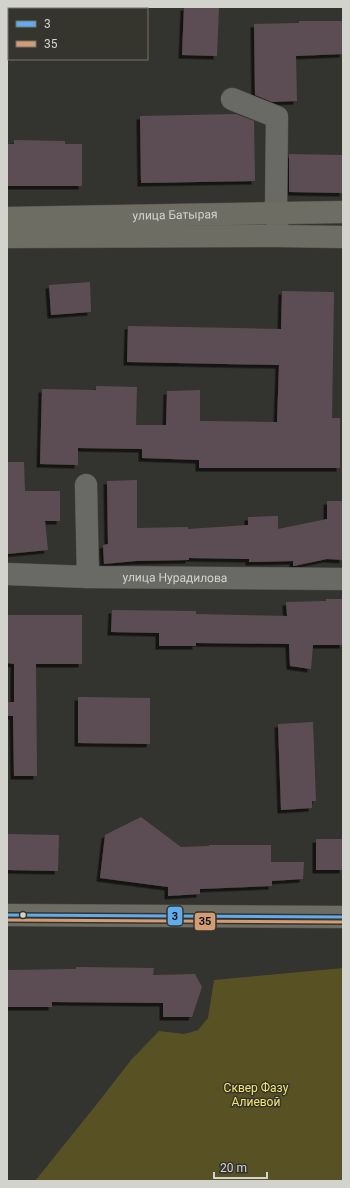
<svg xmlns="http://www.w3.org/2000/svg" width="350" height="1188" viewBox="0 0 350 1188" font-family="Roboto,sans-serif">
  <style>
    .green { fill: #575124 }
    .building { fill: #5b4e55; filter: url(#shadow) }
    .lines { fill: none; stroke-linecap: round; stroke-linejoin: round }
    .minor-casing { stroke: #504f4b; stroke-width: 23 }
    .major-casing { stroke: #504f4b; stroke-width: 23 }
    .minor { stroke: #696966; stroke-width: 22 }
    .major { stroke: #6e6d64; stroke-width: 22 }
    .bus-1-casing { stroke: #35342d; stroke-width: 6 }
    .bus-2-casing { stroke: #35342d; stroke-width: 6 }
    .bus-1 { stroke: #60acee; stroke-width: 3 }
    .bus-2 { stroke: #d39c74; stroke-width: 3 }
    .bus-dot { fill: #d3d3ce; stroke: #35342d; stroke-width: 1.5 }
    .labels { text-anchor: middle; stroke-width: 3; stroke-linejoin: round; paint-order: stroke }
    .street-label { font-size: 12px; fill: #d3d3ce; stroke: #35342d }
    .park-label { font-size: 12px; fill: #f3e471; stroke: #35342d }
    .line-badge { stroke: #35342d; stroke-width: 1.5 }
    .pale-badge-label { font-size: 11px; text-anchor: middle; font-weight: bold; fill: #111 }
  </style>
  <defs>
    <filter id="shadow"><feDropShadow dx="-3.5" dy="3.5" stdDeviation="0" flood-color="#0009"/></filter>
  </defs>
  <rect width="100%" height="100%" fill="#33332f"/>
  <path class="green" d="M 343,968 L 343,1181 L 35,1181 L 100,1100 L 131,1060 L 159,1031 L 184,1034 L 198,1030 L 208,1018 L 214,980 Z"/>
  <g class="building">
    <path d="M 184,7 L 219,7 L 217,56 L 182,55 Z"/>
    <path d="M 299,21 L 343,21 L 343,54 L 296,56 L 297,101 L 272,102 L 255,95 L 254,24 L 299,23 Z"/>
    <path d="M 236,114 L 254,121 L 255,181 L 141,183 L 140,116 Z"/>
    <path d="M 14,140 L 65,141 L 65,144 L 82,144 L 82,186 L 7,186 L 7,144 L 14,144 Z"/>
    <path d="M 289,154 L 343,155 L 343,193 L 289,192 Z"/>
    <path d="M 90,282 L 91,312 L 51,315 L 49,285 Z"/>
    <path d="M 282,291 L 334,292 L 332,418 L 340,418 L 340,468 L 199,468 L 199,460 L 142,458 L 142,449 L 78,448 L 78,465 L 40,464 L 42,389 L 96,390 L 96,386 L 137,387 L 136,425 L 166,425 L 167,391 L 200,390 L 200,421 L 277,422 L 279,365 L 127,362 L 128,326 L 281,329 Z"/>
    <path d="M 7,462 L 24,462 L 25,491 L 60,491 L 60,521 L 45,521 L 48,550 L 7,554 Z"/>
    <path d="M 137,480 L 137,528 L 188,527 L 188,529 L 248,525 L 248,517 L 278,516 L 278,529 L 327,519 L 327,501 L 343,501 L 343,560 L 327,559 L 294,566 L 293,566 L 293,561 L 249,562 L 249,559 L 189,558 L 189,560 L 136,561 L 104,564 L 103,545 L 108,544 L 107,481 Z"/>
    <path d="M 326,599 L 343,599 L 343,645 L 313,645 L 311,669 L 290,666 L 289,644 L 196,643 L 196,646 L 159,646 L 159,633 L 111,632 L 112,610 L 196,611 L 196,614 L 287,616 L 286,602 L 326,601 Z"/>
    <path d="M 7,615 L 82,615 L 82,664 L 36,664 L 37,776 L 14,776 L 13,716 L 7,716 L 7,702 L 14,702 L 14,664 L 7,663 Z"/>
    <path d="M 78,697 L 150,698 L 150,744 L 78,743 Z"/>
    <path d="M 313,722 L 316,801 L 312,801 L 312,808 L 281,810 L 278,724 Z"/>
    <path d="M 141,817 L 181,847 L 209,846 L 209,845 L 271,845 L 271,862 L 304,862 L 303,879 L 272,881 L 272,886 L 200,889 L 200,894 L 168,896 L 168,887 L 100,878 L 105,835 Z"/>
    <path d="M 7,834 L 59,835 L 58,871 L 7,870 Z"/>
    <rect x="316" y="839" width="27" height="31"/>
    <path d="M 76,967 L 154,968 L 153,975 L 195,974 L 202,987 L 192,1017 L 163,1017 L 163,1003 L 52,1002 L 52,1007 L 7,1007 L 7,970 L 76,969 Z"/>
  </g>
  <g class="lines">
    <g class="minor-casing">
      <g id="minor">
        <path d="M 232,99 L 277,117 L 276,213 L 278,233"/>
        <path d="M 86,485 L 88,577"/>
        <path id="s1" d="M 7,574 L 88,577 L 343,579"/>
      </g>
    </g>
    <g class="major-casing">
      <g id="major">
        <path id="s2" d="M 7,218 L 343,212"/>
        <path d="M 7,237 L 278,236 L 343,237"/>
        <path d="M 7,915 L 343,917"/>
      </g>
    </g>
    <use href="#minor" class="minor"/>
    <use href="#major" class="major"/>
    <g class="bus-1-casing">
      <path id="bus-1" d="M 7,915 L 343,917"/>
    </g>
    <g class="bus-2-casing">
      <path id="bus-2" d="M 7,920 L 343,922"/>
    </g>
    <use href="#bus-1" class="bus-1"/>
    <use href="#bus-2" class="bus-2"/>
  </g>
  <circle class="bus-dot" cx="23" cy="915" r="3.5"/>
  <g class="labels">
    <g class="street-label">
      <text dy="4" stroke="none"><textPath href="#s2" startOffset="168">улица Батырая</textPath></text>
      <text dy="4" stroke="none"><textPath href="#s1" startOffset="168">улица Нурадилова</textPath></text>
    </g>
    <g class="park-label">
      <text x="256" y="1092">Сквер Фазу<tspan x="256" dy="14">Алиевой</tspan></text>
    </g>
  </g>
  <g class="line-badge">
    <rect x="167" y="906" width="16" height="20" rx="4" fill="#60acee"/>
    <rect x="194" y="912" width="22" height="19" rx="4" fill="#d39c74"/>
  </g>
  <g class="pale-badge-label">
    <text x="175" y="920">3</text>
    <text x="205" y="925">35</text>
  </g>
  <rect width="350" height="1188" fill="none" stroke="#d3d3ce" stroke-width="16"/>
  <rect x="8" y="8" width="140" height="52" fill="#35342d" stroke="#74746d"/>
  <rect x="16" y="21" width="20" height="6" fill="#60acee" stroke="#74746d"/>
  <text x="44" y="28" font-size="12" fill="#d3d3ce">3</text>
  <rect x="16" y="41" width="20" height="6" fill="#d39c74" stroke="#74746d"/>
  <text x="44" y="48" font-size="12" fill="#d3d3ce">35</text>
  <path d="M214 1172v6h53v-6" fill="none" stroke="#d3d3ce" stroke-width="2"/>
  <text x="220" y="1172" font-size="12" fill="#d3d3ce" stroke="#35342d" stroke-width="3" paint-order="stroke">20 m</text>
</svg>
